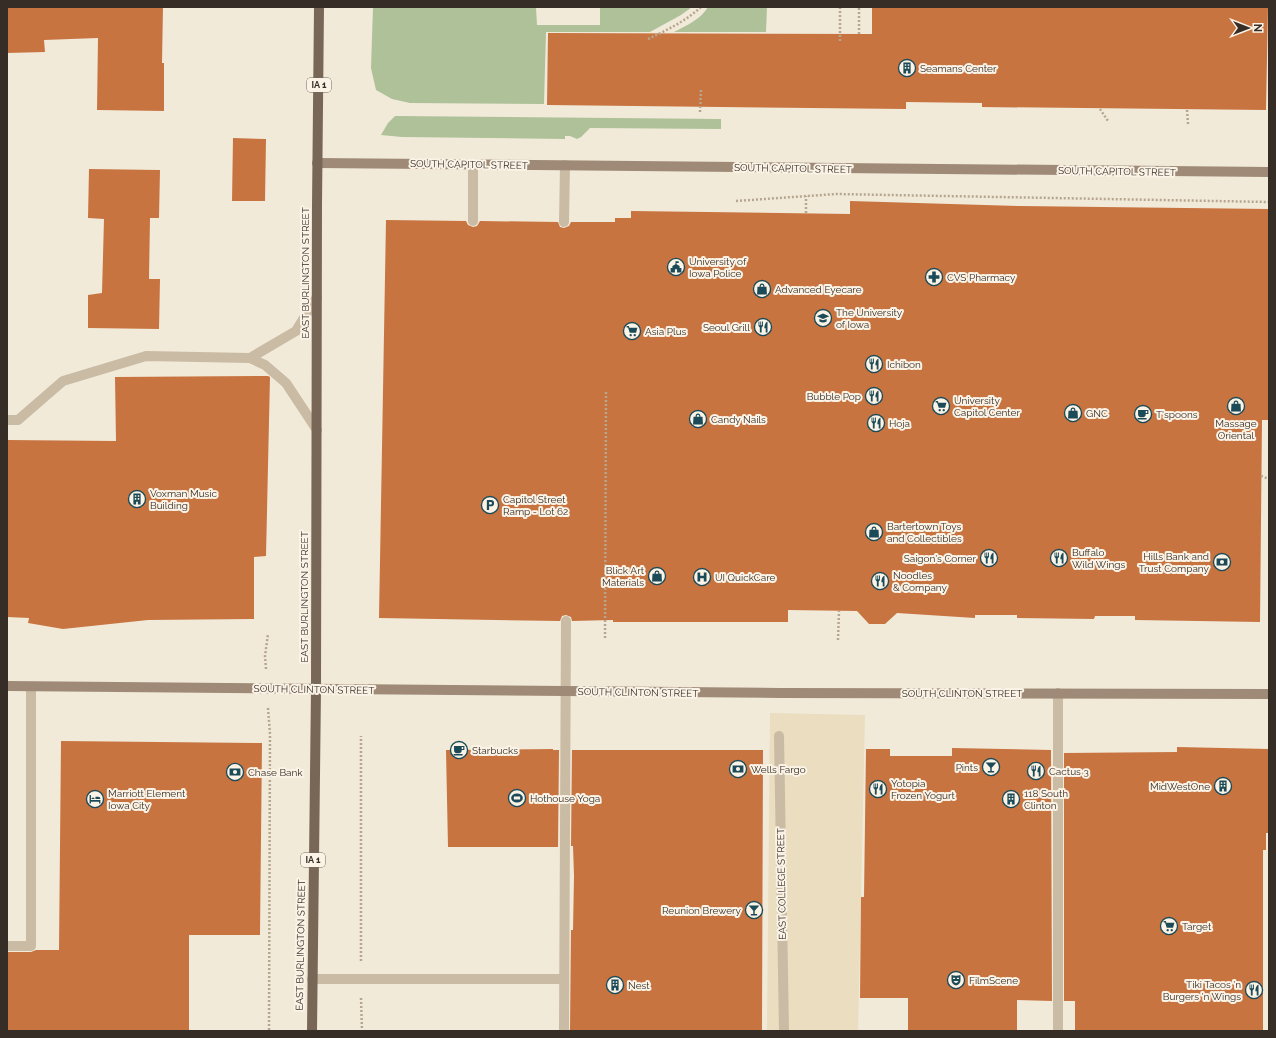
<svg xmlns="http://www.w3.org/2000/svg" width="1276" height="1038" viewBox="0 0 1276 1038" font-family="Raleway,sans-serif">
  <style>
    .green { fill: #aec199 }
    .plaza { fill: #eaddc0 }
    .building { fill: #c87441 }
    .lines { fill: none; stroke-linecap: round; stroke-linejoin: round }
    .path { stroke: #b6a58f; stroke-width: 2.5; stroke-dasharray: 2 2; stroke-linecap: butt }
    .lane { stroke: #cabba5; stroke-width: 10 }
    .street { stroke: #cabba5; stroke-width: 10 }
    .secondary { stroke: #9e8a76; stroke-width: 10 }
    .primary { stroke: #786757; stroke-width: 10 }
    .labels { text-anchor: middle; stroke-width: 4; stroke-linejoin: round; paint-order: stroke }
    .shield { fill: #faf3e6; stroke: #716860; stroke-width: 1 }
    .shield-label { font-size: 9px; font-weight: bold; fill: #362d26 }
    .poi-label { font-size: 10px; fill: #362d26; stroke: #faf3e6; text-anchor: start }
    .street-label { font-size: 10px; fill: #362d26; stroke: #faf3e6 }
  </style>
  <rect width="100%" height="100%" fill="#f2ead9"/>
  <g class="green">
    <path d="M 373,7 L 536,7 L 537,25 L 600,25 L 600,7 L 692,7 L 681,15 L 650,32 L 546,32 L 544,104 L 410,103 L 392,99 L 376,90 L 371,68 Z"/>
    <path d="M 708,7 L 767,7 L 766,32 L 674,32 C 687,25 700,20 708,7 Z"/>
    <path d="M 395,116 L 721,119 L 721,129 L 590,128 L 581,137 L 577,139 L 570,136 L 565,136 L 565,139 L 402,137 L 381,135 L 388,123 Z"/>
  </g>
  <path class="plaza" d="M 770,713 L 865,715 L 858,1031 L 767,1031 Z"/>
  <g class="building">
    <path d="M 7,7 L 163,7 L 162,63 L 164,63 L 164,111 L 97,110 L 98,38 L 44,40 L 45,52 L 7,53 Z"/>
    <path d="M 872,7 L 1268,7 L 1266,110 L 982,107 L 982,103 L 906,102 L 906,109 L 547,105 L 548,33 L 872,34 Z"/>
    <path d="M 233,138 L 266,139 L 265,201 L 232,201 Z"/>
    <path d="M 89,169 L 160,170 L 159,218 L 150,218 L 149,279 L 160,279 L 159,329 L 88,328 L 88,295 L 102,293 L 104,219 L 88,218 Z"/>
    <path d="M 850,201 L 1020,206 L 1269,209 L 1269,420 L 1262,420 L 1260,622 L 1135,620 L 1135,616 L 1095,616 L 1094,619 L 1017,618 L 1017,615 L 975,615 L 975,618 L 897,613 L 885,624 L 869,624 L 857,611 L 788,610 L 788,622 L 613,622 L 613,620 L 572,621 L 571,617 L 566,615 L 562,616 L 560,621 L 379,618 L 386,220 L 466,221 L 468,225 L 473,227 L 477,226 L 480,221 L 558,222 L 560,227 L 564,228 L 569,226 L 571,222 L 615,222 L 615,218 L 631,218 L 631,211 L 850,214 Z"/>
    <path d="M 268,376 L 270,377 L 266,556 L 254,557 L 254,619 L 148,620 L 63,629 L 28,623 L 29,618 L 7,617 L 7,440 L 116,441 L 115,377 Z"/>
    <path d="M 61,741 L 262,743 L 260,935 L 189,935 L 189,1031 L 7,1031 L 7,952 L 31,952 L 36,950 L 59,950 Z"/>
    <path d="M 1177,747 L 1269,749 L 1269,833 L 1266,833 L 1266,850 L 1263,850 L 1263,1031 L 1075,1031 L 1075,1001 L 1064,1001 L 1064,753 L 1177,752 Z"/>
    <path d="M 952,748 L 1051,750 L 1052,1001 L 1017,1000 L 1017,1031 L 908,1031 L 908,998 L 860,998 L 861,897 L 864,897 L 866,749 L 890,749 L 890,756 L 952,756 Z"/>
    <path d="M 553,749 L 553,750 L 559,750 L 558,847 L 448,847 L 446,750 Z"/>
    <path d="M 572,750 L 763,750 L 762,1031 L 570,1031 L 571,930 L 573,930 L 574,876 L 573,846 L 571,846 Z"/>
  </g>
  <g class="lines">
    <g class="path">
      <path d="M 840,7 L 840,43"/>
      <path d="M 859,34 L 859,7"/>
      <path d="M 648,39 C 667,30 686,21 701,7"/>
      <path d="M 1100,109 L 1108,121"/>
      <path d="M 1187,110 L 1188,124"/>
      <path d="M 700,112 L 701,89"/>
      <path d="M 736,201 L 836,194 L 1269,202"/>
      <path d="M 806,213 L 806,196"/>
      <path d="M 1261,476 L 1269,479"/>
      <path d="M 605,638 L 606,392"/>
      <path d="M 838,640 L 839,611"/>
      <path d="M 266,669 L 265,656 L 268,634"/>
      <path d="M 268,708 L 270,734 L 269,1031"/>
      <path d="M 361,961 L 361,736"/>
      <path d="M 361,998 L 362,1031"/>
    </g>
    <g class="lane">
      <path d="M 473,221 L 473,164"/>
      <path d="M 564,222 L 565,165"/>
      <path d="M 250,358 L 296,331 L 317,297"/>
      <path d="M 7,420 L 18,420 L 63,381 L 146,356 L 250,358 L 265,365 L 286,383 L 317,430"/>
      <path d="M 7,946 L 31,946 L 31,687"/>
      <path d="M 312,979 L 564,979"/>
      <path d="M 564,1031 L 566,621"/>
      <path d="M 1058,1031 L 1058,693"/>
    </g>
    <path class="street" d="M 779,736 L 784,1031"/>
    <g class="secondary">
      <path d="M 317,163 L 1269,172"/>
      <path d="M 7,686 L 780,693 L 1269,694"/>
    </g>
    <path class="primary" d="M 312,1031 L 316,689 L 317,205 L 319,7"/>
  </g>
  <defs>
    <g id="building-ring" transform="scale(0.9)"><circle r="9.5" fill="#faf3e6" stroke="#1b4b58" stroke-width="1.5"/><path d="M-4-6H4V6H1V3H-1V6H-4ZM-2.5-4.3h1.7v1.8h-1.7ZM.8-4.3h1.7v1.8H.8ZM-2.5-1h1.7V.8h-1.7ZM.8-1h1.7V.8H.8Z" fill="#1b4b58"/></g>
    <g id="civic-ring" transform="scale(0.9)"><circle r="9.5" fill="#faf3e6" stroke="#1b4b58" stroke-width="1.5"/><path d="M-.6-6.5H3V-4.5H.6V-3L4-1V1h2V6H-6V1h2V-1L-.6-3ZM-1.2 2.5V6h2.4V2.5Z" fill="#1b4b58"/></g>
    <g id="pharmacy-ring" transform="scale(0.9)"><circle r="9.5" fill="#faf3e6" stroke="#1b4b58" stroke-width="1.5"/><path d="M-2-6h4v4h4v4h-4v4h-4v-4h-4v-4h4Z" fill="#1b4b58"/></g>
    <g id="shop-ring" transform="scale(0.9)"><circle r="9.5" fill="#faf3e6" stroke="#1b4b58" stroke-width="1.5"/><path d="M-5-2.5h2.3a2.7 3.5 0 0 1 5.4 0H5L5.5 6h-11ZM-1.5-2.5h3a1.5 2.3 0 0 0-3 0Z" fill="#1b4b58"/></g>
    <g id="university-ring" transform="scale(0.9)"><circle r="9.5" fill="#faf3e6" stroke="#1b4b58" stroke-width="1.5"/><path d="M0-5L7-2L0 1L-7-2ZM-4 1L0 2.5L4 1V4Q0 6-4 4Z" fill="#1b4b58"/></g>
    <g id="restaurant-ring" transform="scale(0.9)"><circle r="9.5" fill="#faf3e6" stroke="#1b4b58" stroke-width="1.5"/><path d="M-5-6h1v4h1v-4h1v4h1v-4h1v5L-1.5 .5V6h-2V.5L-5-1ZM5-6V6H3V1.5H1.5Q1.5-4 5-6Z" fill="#1b4b58"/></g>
    <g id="supermarket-ring" transform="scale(0.9)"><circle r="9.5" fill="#faf3e6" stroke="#1b4b58" stroke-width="1.5"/><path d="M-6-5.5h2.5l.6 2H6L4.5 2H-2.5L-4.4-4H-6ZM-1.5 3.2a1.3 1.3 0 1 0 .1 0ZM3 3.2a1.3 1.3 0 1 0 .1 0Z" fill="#1b4b58"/></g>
    <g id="cafe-ring" transform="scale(0.9)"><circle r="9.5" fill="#faf3e6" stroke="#1b4b58" stroke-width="1.5"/><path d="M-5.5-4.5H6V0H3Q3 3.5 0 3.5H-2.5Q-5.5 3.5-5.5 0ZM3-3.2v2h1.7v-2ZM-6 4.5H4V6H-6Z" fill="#1b4b58"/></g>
    <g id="parking-ring" transform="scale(0.9)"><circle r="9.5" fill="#faf3e6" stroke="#1b4b58" stroke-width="1.5"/><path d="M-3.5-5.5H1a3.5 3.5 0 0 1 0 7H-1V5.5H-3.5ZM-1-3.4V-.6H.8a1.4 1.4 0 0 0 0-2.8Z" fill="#1b4b58"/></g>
    <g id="bank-ring" transform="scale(0.9)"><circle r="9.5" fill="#faf3e6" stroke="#1b4b58" stroke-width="1.5"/><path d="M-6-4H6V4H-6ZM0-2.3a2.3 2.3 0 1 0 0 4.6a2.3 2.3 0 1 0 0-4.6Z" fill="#1b4b58"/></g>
    <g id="hospital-ring" transform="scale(0.9)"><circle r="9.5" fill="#faf3e6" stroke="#1b4b58" stroke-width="1.5"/><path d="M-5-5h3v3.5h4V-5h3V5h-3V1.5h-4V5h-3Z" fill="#1b4b58"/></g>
    <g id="bar-ring" transform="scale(0.9)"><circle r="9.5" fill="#faf3e6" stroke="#1b4b58" stroke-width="1.5"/><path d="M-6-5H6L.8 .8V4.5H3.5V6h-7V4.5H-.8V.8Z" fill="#1b4b58"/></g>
    <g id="stadium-ring" transform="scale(0.9)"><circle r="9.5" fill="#faf3e6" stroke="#1b4b58" stroke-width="1.5"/><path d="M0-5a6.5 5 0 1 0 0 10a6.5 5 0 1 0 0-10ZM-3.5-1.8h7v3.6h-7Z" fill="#1b4b58"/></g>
    <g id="hotel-ring" transform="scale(0.9)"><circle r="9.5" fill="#faf3e6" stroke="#1b4b58" stroke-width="1.5"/><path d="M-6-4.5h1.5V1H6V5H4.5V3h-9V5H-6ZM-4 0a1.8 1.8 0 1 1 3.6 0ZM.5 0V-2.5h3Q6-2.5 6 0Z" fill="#1b4b58"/></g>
    <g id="theatre-ring" transform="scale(0.9)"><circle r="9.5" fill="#faf3e6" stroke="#1b4b58" stroke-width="1.5"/><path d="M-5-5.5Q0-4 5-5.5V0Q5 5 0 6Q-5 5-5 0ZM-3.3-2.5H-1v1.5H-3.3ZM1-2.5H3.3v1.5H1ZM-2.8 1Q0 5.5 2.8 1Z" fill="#1b4b58"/></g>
  </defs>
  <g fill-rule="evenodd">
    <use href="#building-ring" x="907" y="68"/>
    <use href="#civic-ring" x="676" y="267"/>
    <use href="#pharmacy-ring" x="934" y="277"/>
    <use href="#shop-ring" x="762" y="289"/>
    <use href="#university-ring" x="823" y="318"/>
    <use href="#restaurant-ring" x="763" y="327"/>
    <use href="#supermarket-ring" x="632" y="331"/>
    <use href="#restaurant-ring" x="874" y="364"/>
    <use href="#restaurant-ring" x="874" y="396"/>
    <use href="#supermarket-ring" x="941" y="406"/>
    <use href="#shop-ring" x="1236" y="406"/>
    <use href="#shop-ring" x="1073" y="413"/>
    <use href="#cafe-ring" x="1143" y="414"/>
    <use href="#shop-ring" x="698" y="419"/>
    <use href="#restaurant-ring" x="876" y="423"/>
    <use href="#building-ring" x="137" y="499"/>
    <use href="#parking-ring" x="490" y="505"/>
    <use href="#shop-ring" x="874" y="532"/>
    <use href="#restaurant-ring" x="989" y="558"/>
    <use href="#restaurant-ring" x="1059" y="558"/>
    <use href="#bank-ring" x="1222" y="562"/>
    <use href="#shop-ring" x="657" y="576"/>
    <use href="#hospital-ring" x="702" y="577"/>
    <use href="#restaurant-ring" x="880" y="581"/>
    <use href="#cafe-ring" x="459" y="750"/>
    <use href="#bar-ring" x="991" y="767"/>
    <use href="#bank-ring" x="738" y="769"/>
    <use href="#restaurant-ring" x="1036" y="771"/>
    <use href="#bank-ring" x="235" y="772"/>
    <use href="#building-ring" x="1223" y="786"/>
    <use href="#restaurant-ring" x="878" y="789"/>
    <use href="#stadium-ring" x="517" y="798"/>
    <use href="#hotel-ring" x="95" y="799"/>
    <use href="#building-ring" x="1011" y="799"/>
    <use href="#bar-ring" x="754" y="910"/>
    <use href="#supermarket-ring" x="1169" y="926"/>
    <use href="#theatre-ring" x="956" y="980"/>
    <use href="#building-ring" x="615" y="985"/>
    <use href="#restaurant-ring" x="1254" y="990"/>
  </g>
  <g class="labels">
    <g class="shield">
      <rect x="307" y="78" width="24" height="14" rx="3"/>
      <rect x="301" y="853" width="24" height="14" rx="3"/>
    </g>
    <g class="shield-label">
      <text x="319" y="88">IA 1</text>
      <text x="313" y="863">IA 1</text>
    </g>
    <g class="poi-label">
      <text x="920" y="72">Seamans Center</text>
      <text x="689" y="265">University of<tspan x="689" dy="12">Iowa Police</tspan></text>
      <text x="947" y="281">CVS Pharmacy</text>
      <text x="775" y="293">Advanced Eyecare</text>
      <text x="836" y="316">The University<tspan x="836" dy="12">of Iowa</tspan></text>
      <text x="750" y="331" text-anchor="end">Seoul Grill</text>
      <text x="645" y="335">Asia Plus</text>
      <text x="887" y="368">Ichibon</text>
      <text x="861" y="400" text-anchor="end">Bubble Pop</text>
      <text x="954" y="404">University<tspan x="954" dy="12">Capitol Center</tspan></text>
      <text x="1086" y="417">GNC</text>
      <text x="1156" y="418">T'spoons</text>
      <text x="711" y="423">Candy Nails</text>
      <text x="889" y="427">Hoja</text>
      <text x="1236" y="427" text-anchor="middle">Massage<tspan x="1236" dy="12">Oriental</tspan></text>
      <text x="150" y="497">Voxman Music<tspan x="150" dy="12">Building</tspan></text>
      <text x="503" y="503">Capitol Street<tspan x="503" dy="12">Ramp - Lot 62</tspan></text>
      <text x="887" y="530">Bartertown Toys<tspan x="887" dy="12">and Collectibles</tspan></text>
      <text x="1072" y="556">Buffalo<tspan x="1072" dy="12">Wild Wings</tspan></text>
      <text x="1209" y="560" text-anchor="end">Hills Bank and<tspan x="1209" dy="12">Trust Company</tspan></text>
      <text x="976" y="562" text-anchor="end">Saigon's Corner</text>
      <text x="644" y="574" text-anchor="end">Blick Art<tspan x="644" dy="12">Materials</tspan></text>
      <text x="893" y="579">Noodles<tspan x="893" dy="12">&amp; Company</tspan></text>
      <text x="715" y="581">UI QuickCare</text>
      <text x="472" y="754">Starbucks</text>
      <text x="978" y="771" text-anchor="end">Pints</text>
      <text x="751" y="773">Wells Fargo</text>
      <text x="1049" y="775">Cactus 3</text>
      <text x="248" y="776">Chase Bank</text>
      <text x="891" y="787">Yotopia<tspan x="891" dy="12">Frozen Yogurt</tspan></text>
      <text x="1210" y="790" text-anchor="end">MidWestOne</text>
      <text x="108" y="797">Marriott Element<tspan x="108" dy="12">Iowa City</tspan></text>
      <text x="1024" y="797">118 South<tspan x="1024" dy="12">Clinton</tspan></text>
      <text x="530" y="802">Hothouse Yoga</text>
      <text x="741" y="914" text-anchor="end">Reunion Brewery</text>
      <text x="1182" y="930">Target</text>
      <text x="969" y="984">FilmScene</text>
      <text x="1241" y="988" text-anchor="end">Tiki Tacos 'n<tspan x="1241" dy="12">Burgers 'n Wings</tspan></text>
      <text x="628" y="989">Nest</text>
    </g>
    <g class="street-label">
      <text transform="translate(469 164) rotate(1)" y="4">SOUTH CAPITOL STREET</text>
      <text transform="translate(793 168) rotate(1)" y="4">SOUTH CAPITOL STREET</text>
      <text transform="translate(1117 171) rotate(1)" y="4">SOUTH CAPITOL STREET</text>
      <text transform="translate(305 273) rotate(-90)" y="4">EAST BURLINGTON STREET</text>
      <text transform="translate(304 597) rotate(-90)" y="4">EAST BURLINGTON STREET</text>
      <text transform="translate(314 689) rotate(1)" y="4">SOUTH CLINTON STREET</text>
      <text transform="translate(638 692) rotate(1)" y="4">SOUTH CLINTON STREET</text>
      <text x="962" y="697">SOUTH CLINTON STREET</text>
      <text transform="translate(781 884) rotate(-91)" y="4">EAST COLLEGE STREET</text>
      <text transform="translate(300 945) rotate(-89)" y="4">EAST BURLINGTON STREET</text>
    </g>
  </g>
  <rect width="1276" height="1038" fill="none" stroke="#362d26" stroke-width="16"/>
  <g transform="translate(1248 28) rotate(90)" stroke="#faf3e6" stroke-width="3" paint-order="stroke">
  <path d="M0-3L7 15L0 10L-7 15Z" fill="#362d26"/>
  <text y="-6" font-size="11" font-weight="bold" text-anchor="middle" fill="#362d26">N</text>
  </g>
</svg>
